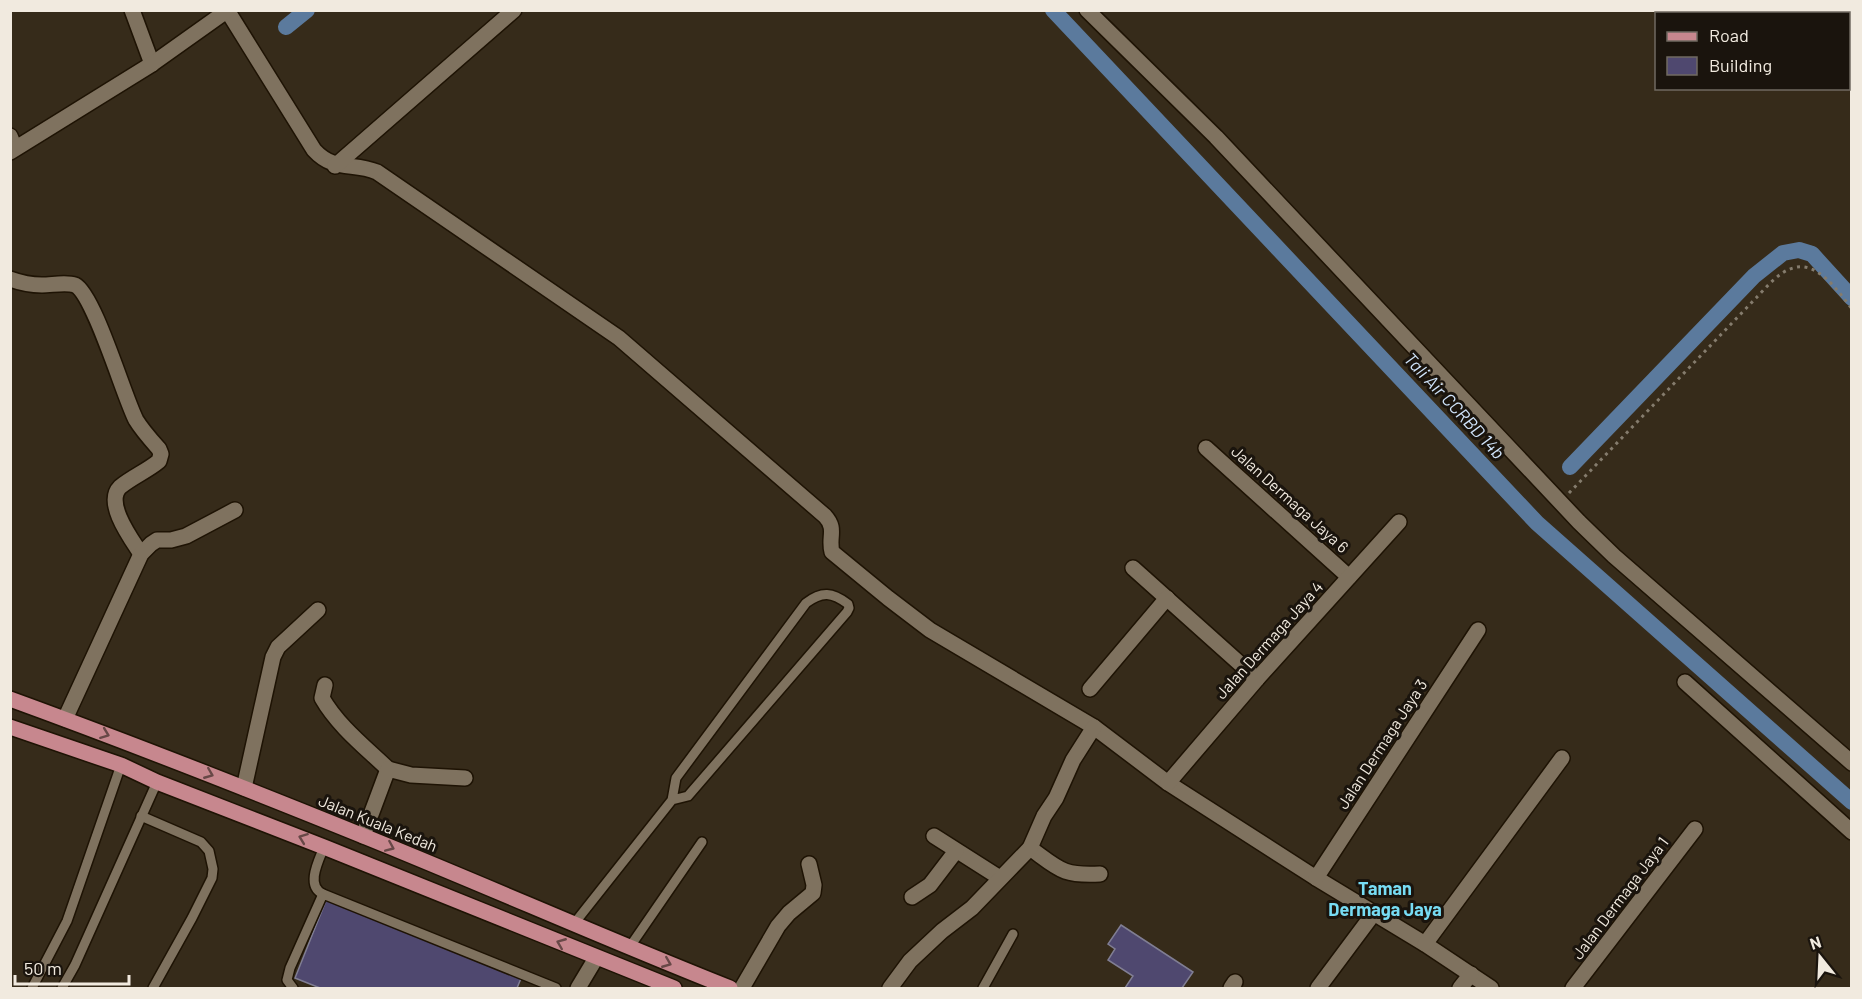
<svg xmlns="http://www.w3.org/2000/svg" width="1862" height="999" viewBox="0 0 1862 999" font-family="Barlow,sans-serif">
  <style>
    .lines { fill: none; stroke-linecap: round; stroke-linejoin: round }
    .canal { stroke: #5b7a9d; stroke-width: 16 }
    .building { fill: #4f486f; stroke: #807e93; stroke-width: 1.5 }
    .lane-casing { stroke: #1e1304; stroke-width: 12 }
    .street-casing { stroke: #1e1304; stroke-width: 18 }
    .secondary-casing { stroke: #1e1304; stroke-width: 18 }
    .primary-casing { stroke: #1e1304; stroke-width: 18 }
    .path { stroke: #857c6d; stroke-width: 3; stroke-dasharray: 3 4.5; stroke-linecap: butt }
    .lane { stroke: #7f725f; stroke-width: 9 }
    .street { stroke: #7f725f; stroke-width: 15 }
    .secondary { stroke: #7f725f; stroke-width: 15 }
    .primary { stroke: #c7878e; stroke-width: 15 }
    .oneway { stroke: #684847 }
    .labels { text-anchor: middle; stroke-width: 6; stroke-linejoin: round; paint-order: stroke }
    .street-label { font-size: 16px; fill: #f1eadf; stroke: #1a140d }
    .water-label { font-size: 18px; font-style: italic; fill: #d1e5fc; stroke: #1a140d }
    .neighbourhood-label { font-size: 18px; font-weight: bold; fill: #77dcf4; stroke: #1a140d }
  </style>
  <rect width="100%" height="100%" fill="#362b1a"/>
  <g class="lines">
    <g class="canal">
      <path d="M 1053,10 L 1537,523 L 1852,802"/>
      <path d="M 286,27 L 307,10"/>
      <path d="M 1570,467 L 1754,276 L 1783,253 L 1799,250 L 1812,254 L 1852,298"/>
    </g>
  </g>
  <g class="building">
    <path d="M 327,898 L 522,976 L 517,988 L 320,988 L 295,978 Z"/>
    <path d="M 1121,925 L 1193,972 L 1182,988 L 1125,988 L 1133,976 L 1108,960 L 1115,949 L 1108,944 Z"/>
  </g>
  <g class="lines">
    <g class="lane-casing">
      <g id="lane">
        <path d="M 141,816 L 201,842 L 209,851 L 213,869 L 212,878 L 192,918 L 153,988"/>
        <path d="M 323,894 C 305,886 319,860 324,847"/>
        <path d="M 573,925 L 672,800 L 676,778 L 806,603 C 822,591 832,592 848,604 L 849,608 L 847,612 L 688,796 L 672,800"/>
        <path d="M 629,948 L 702,842"/>
        <path d="M 32,988 L 67,921 L 121,765"/>
        <path d="M 62,988 L 75,965 L 157,782"/>
        <path d="M 293,988 L 287,980 L 290,968 L 323,894 L 556,988"/>
        <path d="M 983,988 L 1013,934"/>
      </g>
    </g>
    <g class="street-casing">
      <g id="street">
        <path d="M 227,10 L 314,150 C 334,172 353,162 377,172 L 619,338 L 825,516 C 837,529 828,537 832,552 L 888,598 L 930,630 L 1094,727 L 1168,783 L 1316,878 L 1425,944 L 1491,988"/>
        <path d="M 1087,10 L 1216,137 L 1579,522 L 1614,556 L 1852,763"/>
        <path d="M 10,136 L 15,148"/>
        <path d="M 335,166 L 514,10"/>
        <path d="M 10,279 C 21,283 32,285 42,285 C 52,285 66,282 75,285 C 94,294 124,397 136,420 C 142,430 151,440 159,449 L 161,454 L 159,461 C 147,471 132,477 120,487 C 104,503 132,540 141,554"/>
        <path d="M 1206,448 L 1349,577"/>
        <path d="M 1133,568 L 1257,679"/>
        <path d="M 1685,682 L 1852,832"/>
        <path d="M 325,685 L 322,698 C 338,726 365,747 388,769"/>
        <path d="M 1090,689 L 1167,598"/>
        <path d="M 65,719 L 141,554 L 151,544 L 157,540 L 171,540 L 186,536 L 235,510"/>
        <path d="M 1168,783 L 1257,679 L 1399,522"/>
        <path d="M 244,788 L 273,657 L 278,647 L 318,610"/>
        <path d="M 363,836 L 388,769 L 411,775 L 465,778"/>
        <path d="M 934,836 L 1000,878"/>
        <path d="M 1030,848 C 1059,869 1062,876 1100,874"/>
        <path d="M 1316,878 L 1478,630"/>
        <path d="M 912,897 L 930,885 L 956,851"/>
        <path d="M 1425,944 L 1562,758"/>
        <path d="M 578,988 L 596,958"/>
        <path d="M 742,988 L 778,926 L 789,913 L 813,893 L 814,885 L 809,864"/>
        <path d="M 890,988 L 910,961 L 942,931 L 972,908 L 1030,848 L 1044,816 L 1056,798 L 1073,760 L 1094,727"/>
        <path d="M 1231,988 L 1235,982"/>
        <path d="M 1318,988 L 1374,913"/>
        <path d="M 1460,988 L 1471,974"/>
        <path d="M 1573,988 L 1695,829"/>
      </g>
    </g>
    <g class="secondary-casing">
      <g id="secondary">
        <path d="M 132,10 L 152,64"/>
        <path d="M 10,152 L 152,64 L 228,10"/>
      </g>
    </g>
    <g class="primary-casing">
      <g id="primary">
        <path d="M 10,699 C 128,742 245,788 361,835 C 485,885 606,939 730,988"/>
        <path d="M 10,727 L 121,765 L 157,782 L 324,847 L 674,988"/>
      </g>
    </g>
    <path class="path" d="M 1569,493 L 1756,298 C 1766,288 1778,272 1793,268 C 1817,260 1839,292 1852,309"/>
    <use href="#lane" class="lane"/>
    <use href="#street" class="street"/>
    <use href="#secondary" class="secondary"/>
    <use href="#primary" class="primary"/>
  </g>
  <defs><path id="oneway-chevron" d="M-2-3.5L2.5 0L-2 3.5" fill="none" stroke-width="1.6" stroke-linecap="round" stroke-linejoin="round" transform="scale(1.5)"/></defs>
  <g class="oneway">
    <use href="#oneway-chevron" transform="translate(105 734) rotate(21)"/>
    <use href="#oneway-chevron" transform="translate(209 774) rotate(22)"/>
    <use href="#oneway-chevron" transform="translate(303 838) rotate(-159)"/>
    <use href="#oneway-chevron" transform="translate(390 847) rotate(23)"/>
    <use href="#oneway-chevron" transform="translate(561 943) rotate(-158)"/>
    <use href="#oneway-chevron" transform="translate(667 963) rotate(22)"/>
  </g>
  <g class="labels">
    <g class="street-label">
      <text transform="translate(1290 499) rotate(42)" y="6">Jalan Dermaga Jaya 6</text>
      <text transform="translate(1269 640) rotate(-48)" y="6">Jalan Dermaga Jaya 4</text>
      <text transform="translate(1382 744) rotate(-57)" y="6">Jalan Dermaga Jaya 3</text>
      <text transform="translate(378 823) rotate(22)" y="6">Jalan Kuala Kedah</text>
      <text transform="translate(1620 898) rotate(-53)" y="6">Jalan Dermaga Jaya 1</text>
    </g>
    <g class="water-label">
      <text transform="translate(1454 406) rotate(47)" y="6">Tali Air CCRBD 14b</text>
    </g>
    <g class="neighbourhood-label">
      <text x="1385" y="895">Taman<tspan x="1385" dy="21">Dermaga Jaya</tspan></text>
    </g>
  </g>
  <rect width="1862" height="999" fill="none" stroke="#f1eadf" stroke-width="24"/>
  <rect x="1655" y="12" width="195" height="78" fill="#1a140d" stroke="#706a61" stroke-width="1.5"/>
  <rect x="1667" y="32" width="30" height="9" fill="#c7878e" stroke="#706a61" stroke-width="1.5"/>
  <text x="1709" y="42" font-size="18" fill="#f1eadf">Road</text>
  <rect x="1667" y="57" width="30" height="18" fill="#4f486f" stroke="#706a61" stroke-width="1.5"/>
  <text x="1709" y="72" font-size="18" fill="#f1eadf">Building</text>
  <g transform="translate(1820 957) rotate(342)" stroke="#1a140d" stroke-width="4.5" paint-order="stroke">
  <path d="M0-4.5L10 22L0 15L-10 22Z" fill="#f1eadf"/>
  <text y="-9" font-size="16" font-weight="bold" text-anchor="middle" fill="#f1eadf">N</text>
  </g>
  <path d="M15 975v9h114v-9" fill="none" stroke="#f1eadf" stroke-width="3"/>
  <text x="24" y="975" font-size="18" fill="#f1eadf" stroke="#1a140d" stroke-width="4.5" paint-order="stroke">50 m</text>
</svg>
